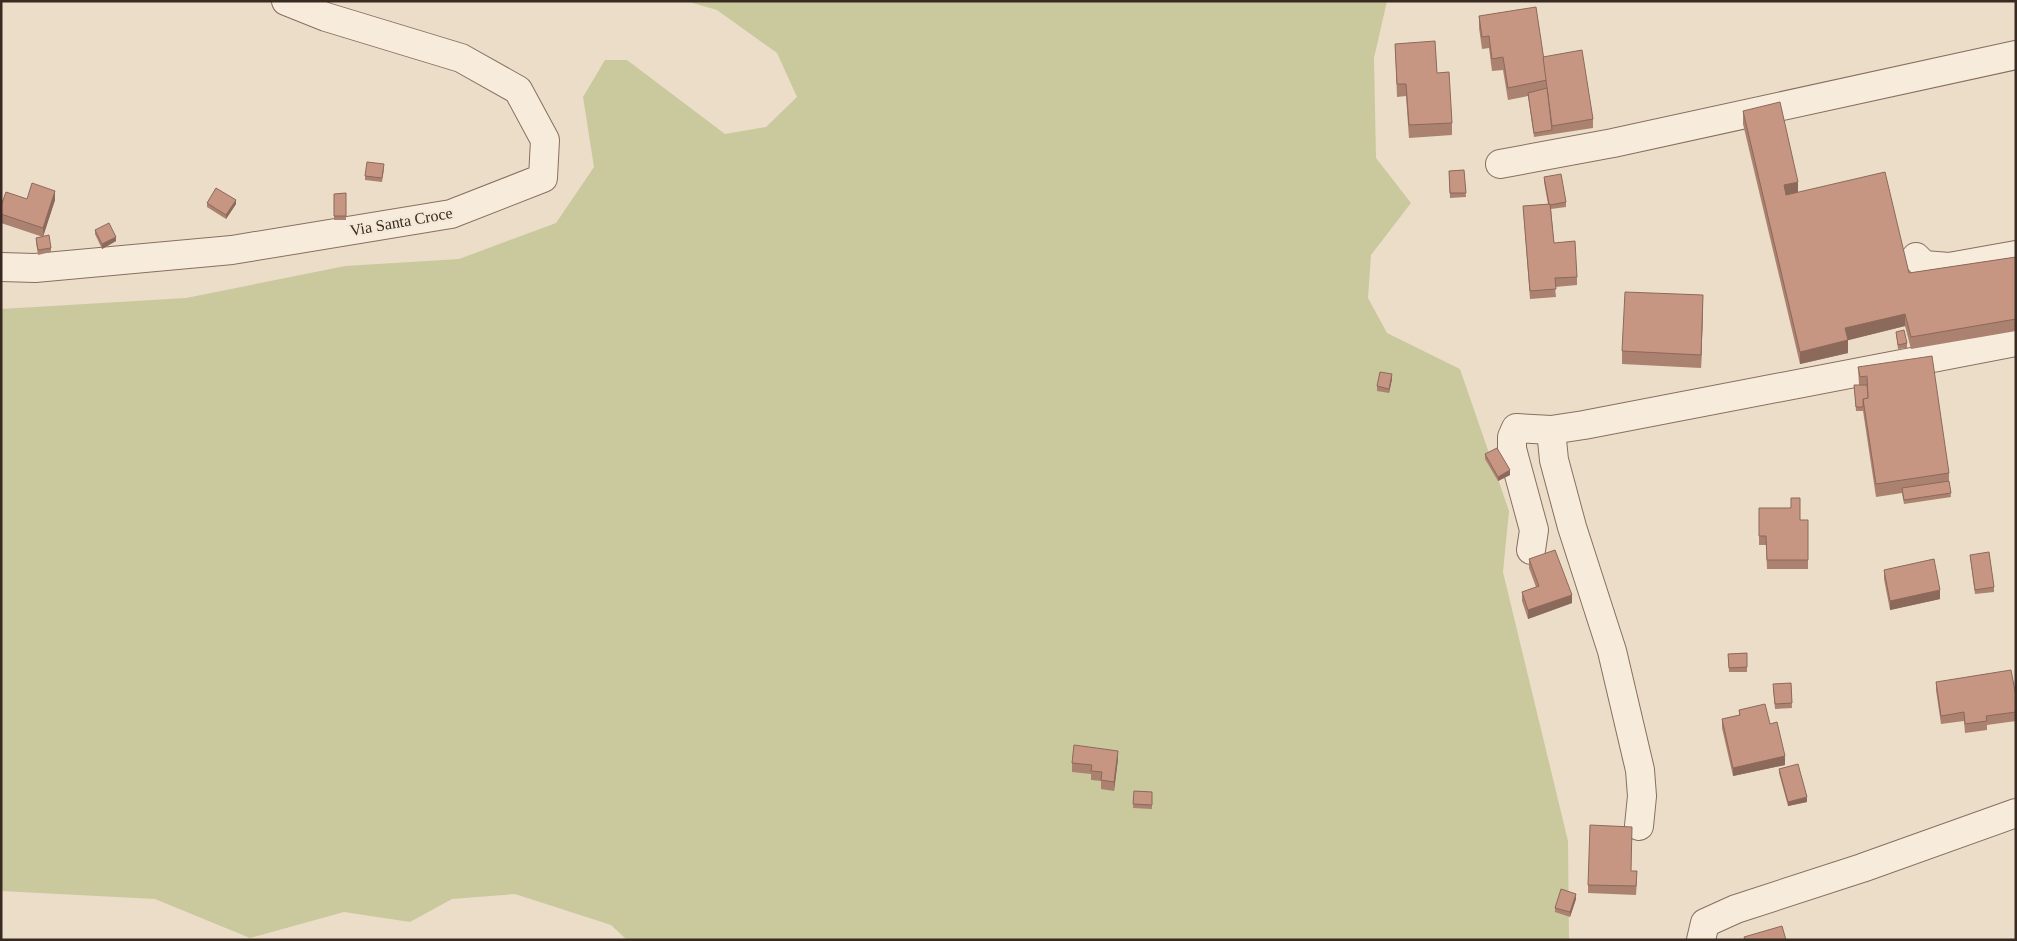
<svg xmlns="http://www.w3.org/2000/svg" width="2017" height="941" viewBox="0 0 2017 941" font-family="'Times New Roman',serif">
  <style>
    .green { fill: #c9c99d }
    .lines { fill: none; stroke-linecap: round; stroke-linejoin: round }
    .minor-casing { stroke: #876f5f; stroke-width: 30 }
    .minor { stroke: #f7ebdc; stroke-width: 28 }
    .wall { fill: #ab8170 }
    .shaded-wall { fill: #8b695b }
    .building { fill: #c79682; stroke: #8b695b }
    .labels { text-anchor: middle; stroke-width: 5; stroke-linejoin: round; paint-order: stroke }
    .street-label { font-size: 16px; fill: #382a21; stroke: #f4e8d8 }
  </style>
  <rect width="100%" height="100%" fill="#ecddc9"/>
  <path class="green" d="M 686,1 L 1387,1 L 1374,58 L 1376,158 L 1411,203 L 1371,255 L 1368,298 L 1387,333 L 1460,369 L 1509,511 L 1503,572 L 1568,841 L 1569,940 L 627,940 L 611,925 L 515,894 L 452,899 L 410,922 L 344,912 L 250,938 L 155,899 L 1,891 L 1,309 L 186,298 L 345,266 L 459,259 L 556,223 L 594,167 L 583,97 L 605,60 L 627,60 L 725,134 L 766,127 L 797,97 L 777,53 L 717,10 Z"/>
  <g class="lines">
    <g class="minor-casing">
      <g id="minor">
        <path d="M 1500,164 L 1613,143 L 2016,55"/>
        <path d="M 1916,257 L 1924,265 L 1949,267 L 2016,255"/>
        <path d="M 1,267 L 35,268 L 232,250 L 451,214 L 543,178 L 545,140 L 518,90 L 461,58 L 326,17 L 286,1"/>
        <path d="M 1551,430 L 1554,460 L 1572,527 L 1612,651 L 1640,770 L 1642,796 L 1639,826"/>
        <path d="M 1531,550 L 1534,530 L 1512,449 L 1512,437 L 1516,428 L 1551,430 L 1584,425 L 2016,342"/>
        <path d="M 1701,940 L 1705,923 L 1736,909 L 1862,868 L 2016,813"/>
      </g>
    </g>
    <use href="#minor" class="minor"/>
  </g>
  <g class="wall">
    <path d="M 1479,16 L 1543,57 L 1593,119 L 1593,128 L 1534,137 L 1528,96 L 1508,100 L 1503,70 L 1492,71 L 1489,48 L 1482,49 L 1479,28 Z"/>
    <path d="M 1395,44 L 1437,73 L 1452,123 L 1452,135 L 1409,138 L 1406,96 L 1397,97 Z"/>
    <path d="M 1743,111 L 1798,193 L 1909,273 L 2016,257 L 2016,331 L 1911,349 L 1905,326 L 1848,340 L 1848,353 L 1800,364 L 1743,124 Z"/>
    <path d="M 384,169 L 382,182 L 365,180 L 365,176 Z"/>
    <path d="M 1464,170 L 1466,197 L 1450,198 L 1449,171 Z"/>
    <path d="M 1544,177 L 1566,202 L 1566,207 L 1551,209 L 1554,243 L 1577,277 L 1577,285 L 1555,287 L 1556,297 L 1530,299 L 1523,206 L 1548,204 L 1544,182 Z"/>
    <path d="M 346,193 L 346,220 L 334,220 L 334,194 Z"/>
    <path d="M 27,199 L 55,200 L 43,236 L 51,248 L 51,252 L 38,255 L 36,242 L 36,238 L 43,237 L 1,223 L 1,206 Z"/>
    <path d="M 207,203 L 236,204 L 226,219 L 207,207 Z"/>
    <path d="M 95,230 L 116,241 L 102,249 L 95,234 Z"/>
    <path d="M 1703,308 L 1701,368 L 1622,364 L 1622,351 Z"/>
    <path d="M 1896,332 L 1907,343 L 1907,348 L 1898,349 Z"/>
    <path d="M 1858,367 L 1949,473 L 1949,481 L 1951,497 L 1904,504 L 1902,493 L 1876,497 L 1863,411 L 1856,411 L 1854,385 L 1859,385 Z"/>
    <path d="M 1392,379 L 1389,393 L 1377,391 L 1377,386 Z"/>
    <path d="M 1485,454 L 1510,475 L 1498,481 L 1485,459 Z"/>
    <path d="M 1759,508 L 1800,520 L 1808,520 L 1808,569 L 1767,569 L 1766,545 L 1759,545 Z"/>
    <path d="M 1970,555 L 1994,587 L 1994,592 L 1975,594 Z"/>
    <path d="M 1529,559 L 1572,603 L 1528,619 L 1522,601 L 1522,592 L 1536,587 L 1529,568 Z"/>
    <path d="M 1884,570 L 1940,599 L 1890,610 L 1884,579 Z"/>
    <path d="M 1747,653 L 1747,672 L 1729,672 L 1728,654 Z"/>
    <path d="M 1936,682 L 2016,696 L 2016,721 L 1987,725 L 1987,730 L 1965,733 L 1964,721 L 1941,724 L 1936,690 Z"/>
    <path d="M 1791,683 L 1792,708 L 1775,709 L 1773,688 Z"/>
    <path d="M 1739,710 L 1770,724 L 1785,765 L 1733,776 L 1722,728 L 1722,719 L 1739,715 Z"/>
    <path d="M 1118,759 L 1114,791 L 1101,789 L 1101,781 L 1091,780 L 1091,774 L 1072,772 L 1072,763 Z"/>
    <path d="M 1779,769 L 1807,802 L 1788,806 L 1779,773 Z"/>
    <path d="M 1134,791 L 1152,792 L 1152,809 L 1133,808 Z"/>
    <path d="M 1631,871 L 1637,880 L 1636,895 L 1588,893 L 1588,885 Z"/>
    <path d="M 1576,899 L 1570,917 L 1555,912 L 1555,908 Z"/>
  </g>
  <g class="shaded-wall">
    <path d="M 1798,182 L 1798,194 L 1784,198 L 1784,185 Z"/>
    <path d="M 55,191 L 55,200 L 43,237 L 43,228 Z"/>
    <path d="M 236,200 L 236,204 L 226,219 L 226,215 Z"/>
    <path d="M 116,237 L 116,241 L 102,249 L 102,244 Z"/>
    <path d="M 1703,295 L 1703,308 L 1701,368 L 1701,355 Z"/>
    <path d="M 1905,314 L 1905,326 L 1845,341 L 1845,328 Z"/>
    <path d="M 1848,340 L 1848,353 L 1800,364 L 1800,352 Z"/>
    <path d="M 1392,374 L 1392,379 L 1389,393 L 1389,389 Z"/>
    <path d="M 1510,470 L 1510,475 L 1498,481 L 1498,477 Z"/>
    <path d="M 1940,590 L 1940,599 L 1890,610 L 1890,601 Z"/>
    <path d="M 1572,595 L 1572,603 L 1528,619 L 1528,610 Z"/>
    <path d="M 1118,751 L 1118,759 L 1114,791 L 1114,782 Z"/>
    <path d="M 1785,756 L 1785,765 L 1733,776 L 1733,768 Z"/>
    <path d="M 1807,797 L 1807,802 L 1788,806 L 1788,802 Z"/>
    <path d="M 1576,894 L 1576,899 L 1570,917 L 1570,912 Z"/>
  </g>
  <g class="building">
    <path d="M 1536,7 L 1547,80 L 1508,88 L 1503,57 L 1492,59 L 1489,36 L 1482,37 L 1479,16 Z"/>
    <path d="M 1435,41 L 1437,73 L 1449,72 L 1452,123 L 1409,125 L 1406,84 L 1397,84 L 1395,44 Z"/>
    <path d="M 1582,50 L 1593,119 L 1552,126 L 1543,57 Z"/>
    <path d="M 1547,88 L 1552,130 L 1534,133 L 1528,93 Z"/>
    <path d="M 1780,102 L 1798,182 L 1784,185 L 1786,195 L 1885,172 L 1909,273 L 2016,257 L 2016,319 L 1911,337 L 1905,314 L 1845,328 L 1848,340 L 1800,352 L 1743,111 Z"/>
    <path d="M 367,162 L 384,164 L 382,178 L 365,176 Z"/>
    <path d="M 1464,170 L 1466,193 L 1450,193 L 1449,171 Z"/>
    <path d="M 1561,174 L 1566,202 L 1550,205 L 1550,204 L 1549,204 L 1544,177 Z"/>
    <path d="M 32,183 L 55,191 L 43,228 L 1,214 L 1,206 L 6,192 L 27,199 Z"/>
    <path d="M 216,188 L 236,200 L 226,215 L 207,203 Z"/>
    <path d="M 346,193 L 346,216 L 334,216 L 334,194 Z"/>
    <path d="M 1550,204 L 1554,243 L 1575,241 L 1577,277 L 1555,278 L 1556,289 L 1530,291 L 1523,206 Z"/>
    <path d="M 109,223 L 116,237 L 102,244 L 95,230 Z"/>
    <path d="M 49,235 L 51,248 L 38,250 L 36,238 Z"/>
    <path d="M 1625,292 L 1703,295 L 1701,355 L 1622,351 Z"/>
    <path d="M 1904,330 L 1907,343 L 1898,345 L 1896,332 Z"/>
    <path d="M 1932,356 L 1949,473 L 1876,484 L 1863,399 L 1868,398 L 1867,376 L 1860,377 L 1858,367 Z"/>
    <path d="M 1380,372 L 1392,374 L 1389,389 L 1377,386 Z"/>
    <path d="M 1854,385 L 1867,385 L 1868,398 L 1863,399 L 1863,407 L 1856,407 Z"/>
    <path d="M 1497,448 L 1510,470 L 1498,477 L 1485,454 Z"/>
    <path d="M 1949,481 L 1951,493 L 1904,500 L 1902,488 Z"/>
    <path d="M 1791,498 L 1800,498 L 1800,520 L 1808,520 L 1808,560 L 1767,560 L 1766,536 L 1759,536 L 1759,508 L 1791,508 Z"/>
    <path d="M 1555,550 L 1572,595 L 1528,610 L 1522,592 L 1539,586 L 1529,559 Z"/>
    <path d="M 1989,552 L 1994,587 L 1975,590 L 1970,555 Z"/>
    <path d="M 1934,559 L 1940,590 L 1890,601 L 1884,570 Z"/>
    <path d="M 1747,653 L 1747,667 L 1729,668 L 1728,654 Z"/>
    <path d="M 2011,670 L 2016,696 L 2016,712 L 1986,716 L 1987,721 L 1965,724 L 1964,712 L 1941,716 L 1936,682 Z"/>
    <path d="M 1791,683 L 1792,703 L 1775,704 L 1773,684 Z"/>
    <path d="M 1765,704 L 1770,724 L 1777,722 L 1785,756 L 1733,768 L 1722,719 L 1740,715 L 1739,710 Z"/>
    <path d="M 1074,745 L 1118,751 L 1114,782 L 1101,780 L 1102,772 L 1091,771 L 1092,765 L 1072,763 Z"/>
    <path d="M 1798,764 L 1807,797 L 1788,802 L 1779,769 Z"/>
    <path d="M 1134,791 L 1152,792 L 1152,805 L 1133,804 Z"/>
    <path d="M 1590,825 L 1632,827 L 1631,871 L 1637,871 L 1636,886 L 1588,885 Z"/>
    <path d="M 1561,889 L 1576,894 L 1570,912 L 1555,908 Z"/>
    <path d="M 1782,926 L 1786,940 L 1745,940 L 1744,937 Z"/>
  </g>
  <g class="labels">
    <g class="street-label">
      <text transform="translate(401 221) rotate(-10)" y="6">Via Santa Croce</text>
    </g>
  </g>
  <rect width="2017" height="941" fill="none" stroke="#382a21" stroke-width="5"/>
</svg>
